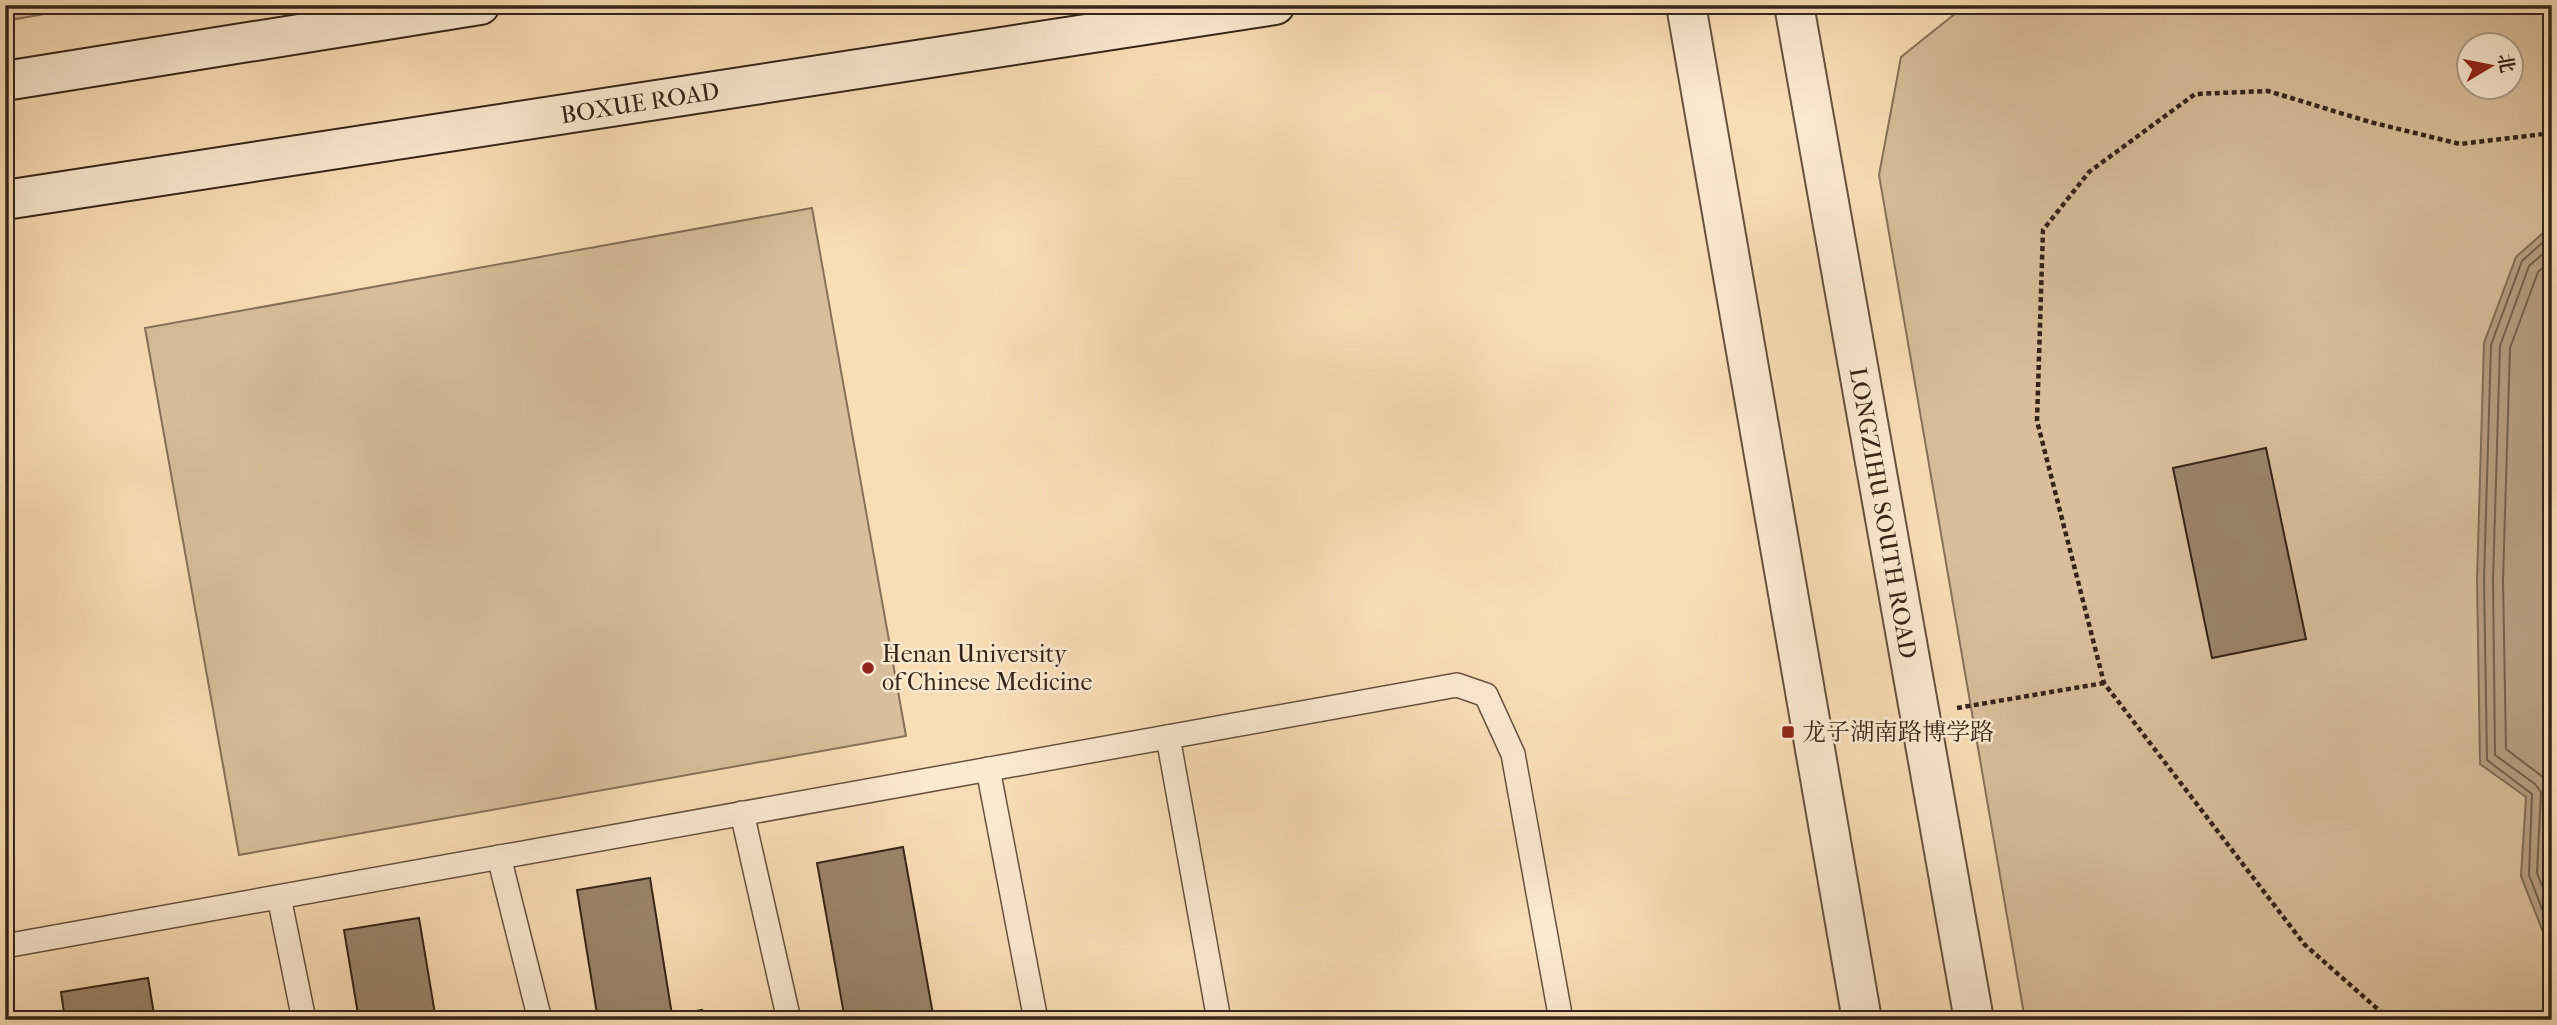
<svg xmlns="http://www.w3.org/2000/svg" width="2557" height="1025" viewBox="0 0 2557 1025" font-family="'IM FELL French Canon','Noto Serif SC',serif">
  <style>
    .green { fill: #d8be9b; stroke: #877159; stroke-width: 2; fill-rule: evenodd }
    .water { fill: #b79e80; stroke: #836d56; stroke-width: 2 }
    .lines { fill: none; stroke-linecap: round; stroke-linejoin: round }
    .shore { stroke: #76614c; stroke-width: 2 }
    .building { fill: #9b846a; stroke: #362417; stroke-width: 2 }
    .service-casing { stroke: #67523f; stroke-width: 26 }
    .tertiary-casing { stroke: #67523f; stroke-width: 42 }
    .secondary-casing { stroke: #362417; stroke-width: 42 }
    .path { stroke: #362417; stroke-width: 4.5; stroke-dasharray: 5 3.5; stroke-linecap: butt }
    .service { stroke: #fbe9d0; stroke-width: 23 }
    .tertiary { stroke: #fbe9d0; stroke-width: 38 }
    .secondary { stroke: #fbe9d0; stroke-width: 38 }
    .poi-dot { fill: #8f2418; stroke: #fbe9d0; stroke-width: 2.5 }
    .labels { text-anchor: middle; stroke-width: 5; stroke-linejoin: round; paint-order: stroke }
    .street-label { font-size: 24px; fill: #362417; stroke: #fbe9d0 }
    .poi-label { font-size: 24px; fill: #362417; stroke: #fbe9d0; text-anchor: start }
  </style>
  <rect width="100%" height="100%" fill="#f9ddb6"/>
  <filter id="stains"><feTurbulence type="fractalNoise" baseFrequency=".00286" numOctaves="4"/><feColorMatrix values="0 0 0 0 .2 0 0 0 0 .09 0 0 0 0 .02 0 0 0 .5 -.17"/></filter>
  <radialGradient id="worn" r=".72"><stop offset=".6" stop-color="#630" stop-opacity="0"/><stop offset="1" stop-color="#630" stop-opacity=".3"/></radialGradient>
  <g class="green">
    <path d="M 5,5 L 94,5 L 5,21 Z"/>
    <path d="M 1966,5 L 2552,5 L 2552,1020 L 2025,1020 L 1879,175 L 1901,57 ZM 2470,46 L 2512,46 L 2512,88 L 2470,88 Z"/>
    <path d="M 812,208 L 906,736 L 239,855 L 145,328 Z"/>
  </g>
  <path class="water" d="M 2552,225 L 2552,955 L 2521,876 L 2526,797 L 2480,764 L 2477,580 L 2484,343 L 2516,257 Z"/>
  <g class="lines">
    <g class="shore">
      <path d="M 2552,234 L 2522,261 L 2491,345 L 2484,580 L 2487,760 L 2532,794 L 2529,875 L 2552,935"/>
      <path d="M 2552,246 L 2529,266 L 2500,346 L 2493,580 L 2495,755 L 2535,784 L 2541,792 L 2537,873 L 2552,911"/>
      <path d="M 2552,260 L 2538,272 L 2510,348 L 2503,580 L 2506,749 L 2543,777 L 2552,793"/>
      <path d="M 2552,804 L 2548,871 L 2552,881"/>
    </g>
  </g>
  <g class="building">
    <path d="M 2266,448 L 2306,639 L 2212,658 L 2173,468 Z"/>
    <path d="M 903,847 L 934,1020 L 845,1020 L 817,863 Z"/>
    <path d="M 650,878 L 672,1015 L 702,1010 L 704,1020 L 598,1020 L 577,890 Z"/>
    <path d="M 419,918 L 436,1020 L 359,1020 L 344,930 Z"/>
    <path d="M 148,978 L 155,1020 L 65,1020 L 61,992 Z"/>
  </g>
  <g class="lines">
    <g class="service-casing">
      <g id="service">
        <path d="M 1168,737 L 1219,1020"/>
        <path d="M 988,769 L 1036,1020"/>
        <path d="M 742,813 L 789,1020"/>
        <path d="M 499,857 L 540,1020"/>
        <path d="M 279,897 L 304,1020"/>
        <path d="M 5,946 L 1457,685 L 1486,695 L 1513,754 L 1561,1020"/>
      </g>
    </g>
    <g class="tertiary-casing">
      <g id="tertiary">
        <path d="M 1686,5 L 1862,1020"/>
        <path d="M 1794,5 L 1974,1020"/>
      </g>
    </g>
    <g class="secondary-casing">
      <g id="secondary">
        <path d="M 5,81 L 480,5"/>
        <path d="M 5,200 L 1275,5"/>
      </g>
    </g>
    <g class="path">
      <path d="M 1957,708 L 2104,683"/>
      <path d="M 2390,1020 L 2304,944 L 2104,683 L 2037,421 L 2043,230 L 2089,172 L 2195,94 L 2268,91 L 2370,122 L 2460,144 L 2552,133"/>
    </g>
    <use href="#service" class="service"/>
    <use href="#tertiary" class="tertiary"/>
    <use href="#secondary" class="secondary"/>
  </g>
  <g class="poi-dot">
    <circle cx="868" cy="668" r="7"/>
    <rect x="1781" y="725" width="14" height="14" rx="3.5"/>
  </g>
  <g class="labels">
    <g class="street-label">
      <text transform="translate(640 103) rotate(-9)" y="8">BOXUE ROAD</text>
      <text transform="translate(1883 513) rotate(80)" y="8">LONGZIHU SOUTH ROAD</text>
    </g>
    <g class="poi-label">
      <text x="882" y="662">Henan University<tspan x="882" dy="28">of Chinese Medicine</tspan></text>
      <text x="1802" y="740">龙子湖南路博学路</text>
    </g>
  </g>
  <rect width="2557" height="1025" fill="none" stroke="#f9ddb6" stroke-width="28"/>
  <rect x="7" y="7" width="2543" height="1011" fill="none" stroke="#362417" stroke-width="3.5"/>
  <rect x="14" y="14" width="2529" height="997" fill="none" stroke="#362417" stroke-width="2"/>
  <g transform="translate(2490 66) rotate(80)"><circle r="33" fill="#fbe9d0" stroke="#ac9a86" stroke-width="2"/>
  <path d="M0-5L12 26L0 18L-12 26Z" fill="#8f2418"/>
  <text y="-10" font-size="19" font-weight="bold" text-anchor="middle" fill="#362417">北</text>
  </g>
  <rect width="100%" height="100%" filter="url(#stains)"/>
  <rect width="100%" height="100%" fill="url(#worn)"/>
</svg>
